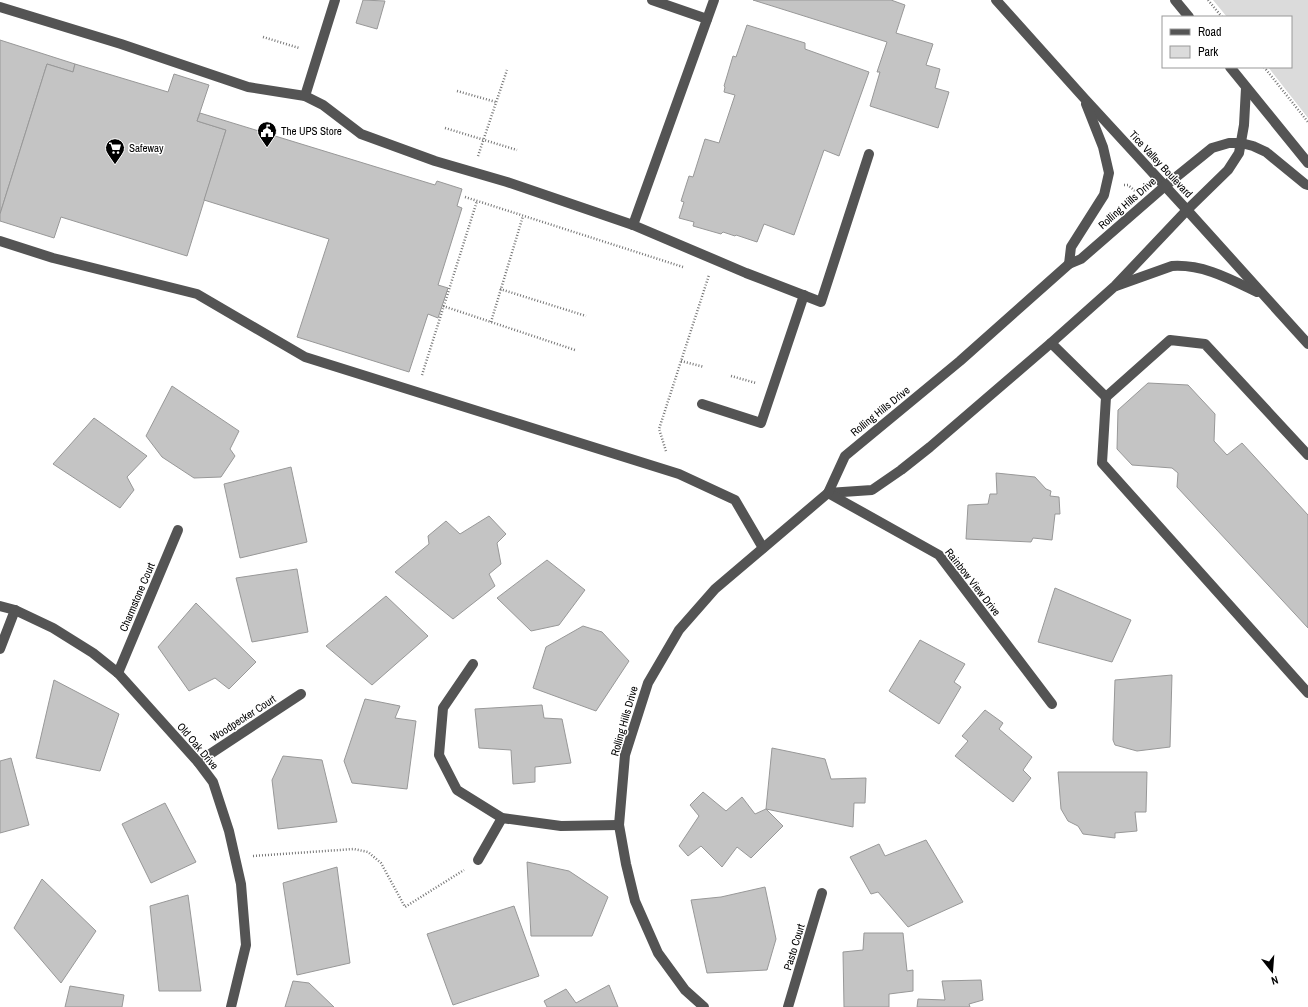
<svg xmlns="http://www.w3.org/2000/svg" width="1308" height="1007" viewBox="0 0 1308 1007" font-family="'Archivo Narrow',sans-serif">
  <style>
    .green { fill: #dbdbdb }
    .building { fill: #c4c4c4; stroke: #989898 }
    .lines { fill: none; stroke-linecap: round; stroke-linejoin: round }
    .path { stroke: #767676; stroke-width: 2.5; stroke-dasharray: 1 2; stroke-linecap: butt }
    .minor { stroke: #545454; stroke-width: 10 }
    .labels { text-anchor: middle; stroke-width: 3; stroke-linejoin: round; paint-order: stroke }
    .poi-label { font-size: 11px; fill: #000; stroke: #fff; text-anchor: start }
    .street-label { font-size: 11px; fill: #000; stroke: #fff }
  </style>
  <rect width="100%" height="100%" fill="#fff"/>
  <path class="green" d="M 1213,0 L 1308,0 L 1308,118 L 1268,67 L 1291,67 L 1291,17 L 1227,17 Z"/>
  <g class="building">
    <path d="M 363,0 L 385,1 L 377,29 L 356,23 Z"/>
    <path d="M 753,0 L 891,0 L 905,5 L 896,33 L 933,44 L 926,65 L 940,69 L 935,88 L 949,92 L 938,128 L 870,106 L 880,72 L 877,72 L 887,42 Z"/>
    <path d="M 747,25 L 805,43 L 805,49 L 869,72 L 839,156 L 824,150 L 794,235 L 764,224 L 757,242 L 736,235 L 735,236 L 723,232 L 721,234 L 693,226 L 694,222 L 679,218 L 684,202 L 681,201 L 689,176 L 693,177 L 705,139 L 719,143 L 735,95 L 724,92 L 725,87 L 724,86 L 733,56 L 736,57 Z"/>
    <path d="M 0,40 L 75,64 L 73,72 L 47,64 L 0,214 Z"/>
    <path d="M 47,64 L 73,72 L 75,64 L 168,92 L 174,74 L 209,85 L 197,121 L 226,130 L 187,256 L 61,217 L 54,238 L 0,221 L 0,214 Z"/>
    <path d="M 200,113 L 435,185 L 437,181 L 462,189 L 457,206 L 462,208 L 438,285 L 448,288 L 438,318 L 428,314 L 409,372 L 297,337 L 329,239 L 204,200 L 226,130 L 197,121 Z"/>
    <path d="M 1148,383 L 1188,385 L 1215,414 L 1214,441 L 1227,455 L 1242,443 L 1308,515 L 1308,628 L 1177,487 L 1178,473 L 1172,468 L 1132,465 L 1117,449 L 1118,410 Z"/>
    <path d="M 172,386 L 239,431 L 230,449 L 235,456 L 221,477 L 194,478 L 162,457 L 146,436 Z"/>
    <path d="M 94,418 L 147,456 L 127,477 L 134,490 L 120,508 L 53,464 Z"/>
    <path d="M 291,467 L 307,542 L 240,558 L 224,484 Z"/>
    <path d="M 996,473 L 1035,477 L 1046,489 L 1051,491 L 1050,496 L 1059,497 L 1060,514 L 1055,514 L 1052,540 L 1033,538 L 1031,542 L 966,539 L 968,505 L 988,504 L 990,494 L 997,494 Z"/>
    <path d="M 489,516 L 506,534 L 497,543 L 501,564 L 489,574 L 495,586 L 453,619 L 395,572 L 429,544 L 428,536 L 446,521 L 460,534 Z"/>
    <path d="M 547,560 L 585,590 L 559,625 L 531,631 L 497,598 Z"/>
    <path d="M 297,569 L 308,632 L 252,642 L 236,578 Z"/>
    <path d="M 1055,588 L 1131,620 L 1112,662 L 1038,642 Z"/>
    <path d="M 386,596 L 428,636 L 372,685 L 326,646 Z"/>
    <path d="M 196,603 L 256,662 L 229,689 L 215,678 L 189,691 L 158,647 Z"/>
    <path d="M 583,626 L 602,632 L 629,661 L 596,711 L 533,688 L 546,647 Z"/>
    <path d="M 920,640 L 965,664 L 954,682 L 961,687 L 939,724 L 889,691 Z"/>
    <path d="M 1172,675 L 1170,747 L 1137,751 L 1115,745 L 1113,740 L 1115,680 Z"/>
    <path d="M 54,680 L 119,714 L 100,771 L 36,758 Z"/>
    <path d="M 365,699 L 400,706 L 395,718 L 416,721 L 407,789 L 352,783 L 344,761 Z"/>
    <path d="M 542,705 L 544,718 L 562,719 L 571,763 L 535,767 L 535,782 L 513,784 L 511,750 L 479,748 L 475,709 Z"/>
    <path d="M 985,710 L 1003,723 L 999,729 L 1032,757 L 1023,770 L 1031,778 L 1013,802 L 955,756 L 968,741 L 962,736 Z"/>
    <path d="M 772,748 L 825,759 L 831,779 L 866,778 L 865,803 L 854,803 L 853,827 L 766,809 Z"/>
    <path d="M 283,756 L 322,760 L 337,822 L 278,829 L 272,780 Z"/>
    <path d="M 11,758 L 29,825 L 0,833 L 0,761 Z"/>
    <path d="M 1058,772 L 1147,772 L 1146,812 L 1135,812 L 1137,831 L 1115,833 L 1115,838 L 1083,834 L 1078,826 L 1068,821 L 1061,809 Z"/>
    <path d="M 703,792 L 726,811 L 742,797 L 755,814 L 766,809 L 783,826 L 751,858 L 737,847 L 722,867 L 701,846 L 688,856 L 679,846 L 699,816 L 690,805 Z"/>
    <path d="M 165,803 L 196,862 L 151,883 L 122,824 Z"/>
    <path d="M 926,840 L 963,902 L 908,927 L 878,892 L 871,894 L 850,857 L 879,844 L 885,856 Z"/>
    <path d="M 527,862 L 569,871 L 608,897 L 592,936 L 531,936 Z"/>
    <path d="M 337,867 L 350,963 L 297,975 L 283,883 Z"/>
    <path d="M 42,879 L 96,931 L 61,983 L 14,928 Z"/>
    <path d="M 765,887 L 776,939 L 767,970 L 707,973 L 691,900 L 721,897 Z"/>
    <path d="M 188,895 L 201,991 L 159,991 L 150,906 Z"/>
    <path d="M 514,906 L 539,976 L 453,1005 L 427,934 Z"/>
    <path d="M 864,933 L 903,933 L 907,971 L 913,970 L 913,991 L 889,994 L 889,1007 L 844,1007 L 843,952 L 863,950 Z"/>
    <path d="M 981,980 L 983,1000 L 969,1004 L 970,1007 L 917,1007 L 918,999 L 945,1000 L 942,981 Z"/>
    <path d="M 293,981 L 309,983 L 334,1007 L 285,1007 Z"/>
    <path d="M 609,985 L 618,1007 L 547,1007 L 544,1001 L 566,989 L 576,1003 Z"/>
    <path d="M 70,986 L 124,995 L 122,1007 L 65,1007 Z"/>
  </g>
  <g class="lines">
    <g class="path">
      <path d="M 1208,0 L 1222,17"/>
      <path d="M 263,37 L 299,48"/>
      <path d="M 1264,67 L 1308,122"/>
      <path d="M 457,91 L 496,102"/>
      <path d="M 445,128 L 517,150"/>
      <path d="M 478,156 L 507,70"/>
      <path d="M 1124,185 L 1128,185 L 1135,191"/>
      <path d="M 465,197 L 683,267"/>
      <path d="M 500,289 L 586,316"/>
      <path d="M 443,306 L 575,350"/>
      <path d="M 491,322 L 523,216"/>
      <path d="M 681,361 L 704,367"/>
      <path d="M 422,375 L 477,201"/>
      <path d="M 731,376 L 756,383"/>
      <path d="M 666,451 L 659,429 L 709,275"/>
      <path d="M 253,856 L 354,849 L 368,852 L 381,863 L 405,907 L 464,870"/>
    </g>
    <g class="minor">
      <path d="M 652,0 L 707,19"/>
      <path d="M 996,0 L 1084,98 L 1187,210 L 1308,344"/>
      <path d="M 1175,0 L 1189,17"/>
      <path d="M 0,7 L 121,44 L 248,87 L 305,96 L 323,105 L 361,134 L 435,161 L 507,182 L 633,225 L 746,273 L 821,302 L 869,154"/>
      <path d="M 1230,67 L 1308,163"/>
      <path d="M 305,96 L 335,0"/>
      <path d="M 633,225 L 714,0"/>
      <path d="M 0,241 L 53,258 L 197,294 L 305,357 L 679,474 L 735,500 L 763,548"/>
      <path d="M 1069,264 L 1071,247 L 1104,195 L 1109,173 L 1103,147 L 1086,104"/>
      <path d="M 1116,286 L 1172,266 C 1203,264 1230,279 1257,292"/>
      <path d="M 1051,343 L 1106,397"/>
      <path d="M 702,404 L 761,423 L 804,295"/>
      <path d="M 1308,455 L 1205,344 L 1170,340 L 1106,397 L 1102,463 L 1308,693"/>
      <path d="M 828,493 L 872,490 L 901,470 L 930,447 L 1051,343 L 1115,286 L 1187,210 L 1228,170 L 1239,153 L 1244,125 L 1246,88"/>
      <path d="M 828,493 L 939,555 L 1052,704"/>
      <path d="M 0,606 L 15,610 L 53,628 L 93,653 L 118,673 L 198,762 L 213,782 L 229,831 L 241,884 L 246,945 L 231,1007"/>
      <path d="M 0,649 L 15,610"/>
      <path d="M 473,664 L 443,708 L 439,755 L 457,790 L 502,818 L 561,826 L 619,825"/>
      <path d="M 118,673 L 178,530"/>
      <path d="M 198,762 L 301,694"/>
      <path d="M 478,860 L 502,818"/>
      <path d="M 704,1007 L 685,990 L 658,953 L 635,901 L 626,864 L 619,825 L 625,755 L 648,683 L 679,630 L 715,589 L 828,493 L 845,456 L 960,361 L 1069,264 L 1081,259 L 1165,186 L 1212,148 L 1229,143 L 1241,143 L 1253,146 L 1266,152 L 1305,184 L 1308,185"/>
      <path d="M 788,1007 L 822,893"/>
    </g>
  </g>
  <defs>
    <g id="civic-pin" transform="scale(1)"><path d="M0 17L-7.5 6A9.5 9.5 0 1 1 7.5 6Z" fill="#000" stroke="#fff"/><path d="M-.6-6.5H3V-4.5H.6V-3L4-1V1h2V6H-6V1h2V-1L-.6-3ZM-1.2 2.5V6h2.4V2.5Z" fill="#fff"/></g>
    <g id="supermarket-pin" transform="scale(1)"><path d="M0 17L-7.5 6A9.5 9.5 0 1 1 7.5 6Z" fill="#000" stroke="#fff"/><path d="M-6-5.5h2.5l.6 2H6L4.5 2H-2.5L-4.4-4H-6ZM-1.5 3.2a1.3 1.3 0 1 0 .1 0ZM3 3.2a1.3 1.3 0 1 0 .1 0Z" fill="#fff"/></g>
  </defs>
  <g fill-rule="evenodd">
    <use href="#civic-pin" x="267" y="131"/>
    <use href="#supermarket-pin" x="115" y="148"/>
  </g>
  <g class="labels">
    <g class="poi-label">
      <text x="281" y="135">The UPS Store</text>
      <text x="129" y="152">Safeway</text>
    </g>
    <g class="street-label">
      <text transform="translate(1161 164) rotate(47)" y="4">Tice Valley Boulevard</text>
      <text transform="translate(1127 203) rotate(-41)" y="4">Rolling Hills Drive</text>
      <text transform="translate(880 411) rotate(-39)" y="4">Rolling Hills Drive</text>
      <text transform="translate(973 582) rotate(52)" y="4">Rainbow View Drive</text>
      <text transform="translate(137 597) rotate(-67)" y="4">Charmstone Court</text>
      <text transform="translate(243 718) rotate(-33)" y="4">Woodpecker Court</text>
      <text transform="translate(624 721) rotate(-74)" y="4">Rolling Hills Drive</text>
      <text transform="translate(198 746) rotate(50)" y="4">Old Oak Drive</text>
      <text transform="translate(794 947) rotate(-73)" y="4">Pasto Court</text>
    </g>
  </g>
  <rect x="1162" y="16" width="130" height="52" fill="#ffffff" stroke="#999999"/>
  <rect x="1170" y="29" width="20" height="6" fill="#545454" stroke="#999999"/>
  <text x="1198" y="36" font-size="12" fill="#000000">Road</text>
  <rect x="1170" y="46" width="20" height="12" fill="#dbdbdb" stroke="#999999"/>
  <text x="1198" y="56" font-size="12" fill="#000000">Park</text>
  <g transform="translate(1272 971) rotate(163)" stroke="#ffffff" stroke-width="3" paint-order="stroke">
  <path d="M0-3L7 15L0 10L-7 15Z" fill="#000000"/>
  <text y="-6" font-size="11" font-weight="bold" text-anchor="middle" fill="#000000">N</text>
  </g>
</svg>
